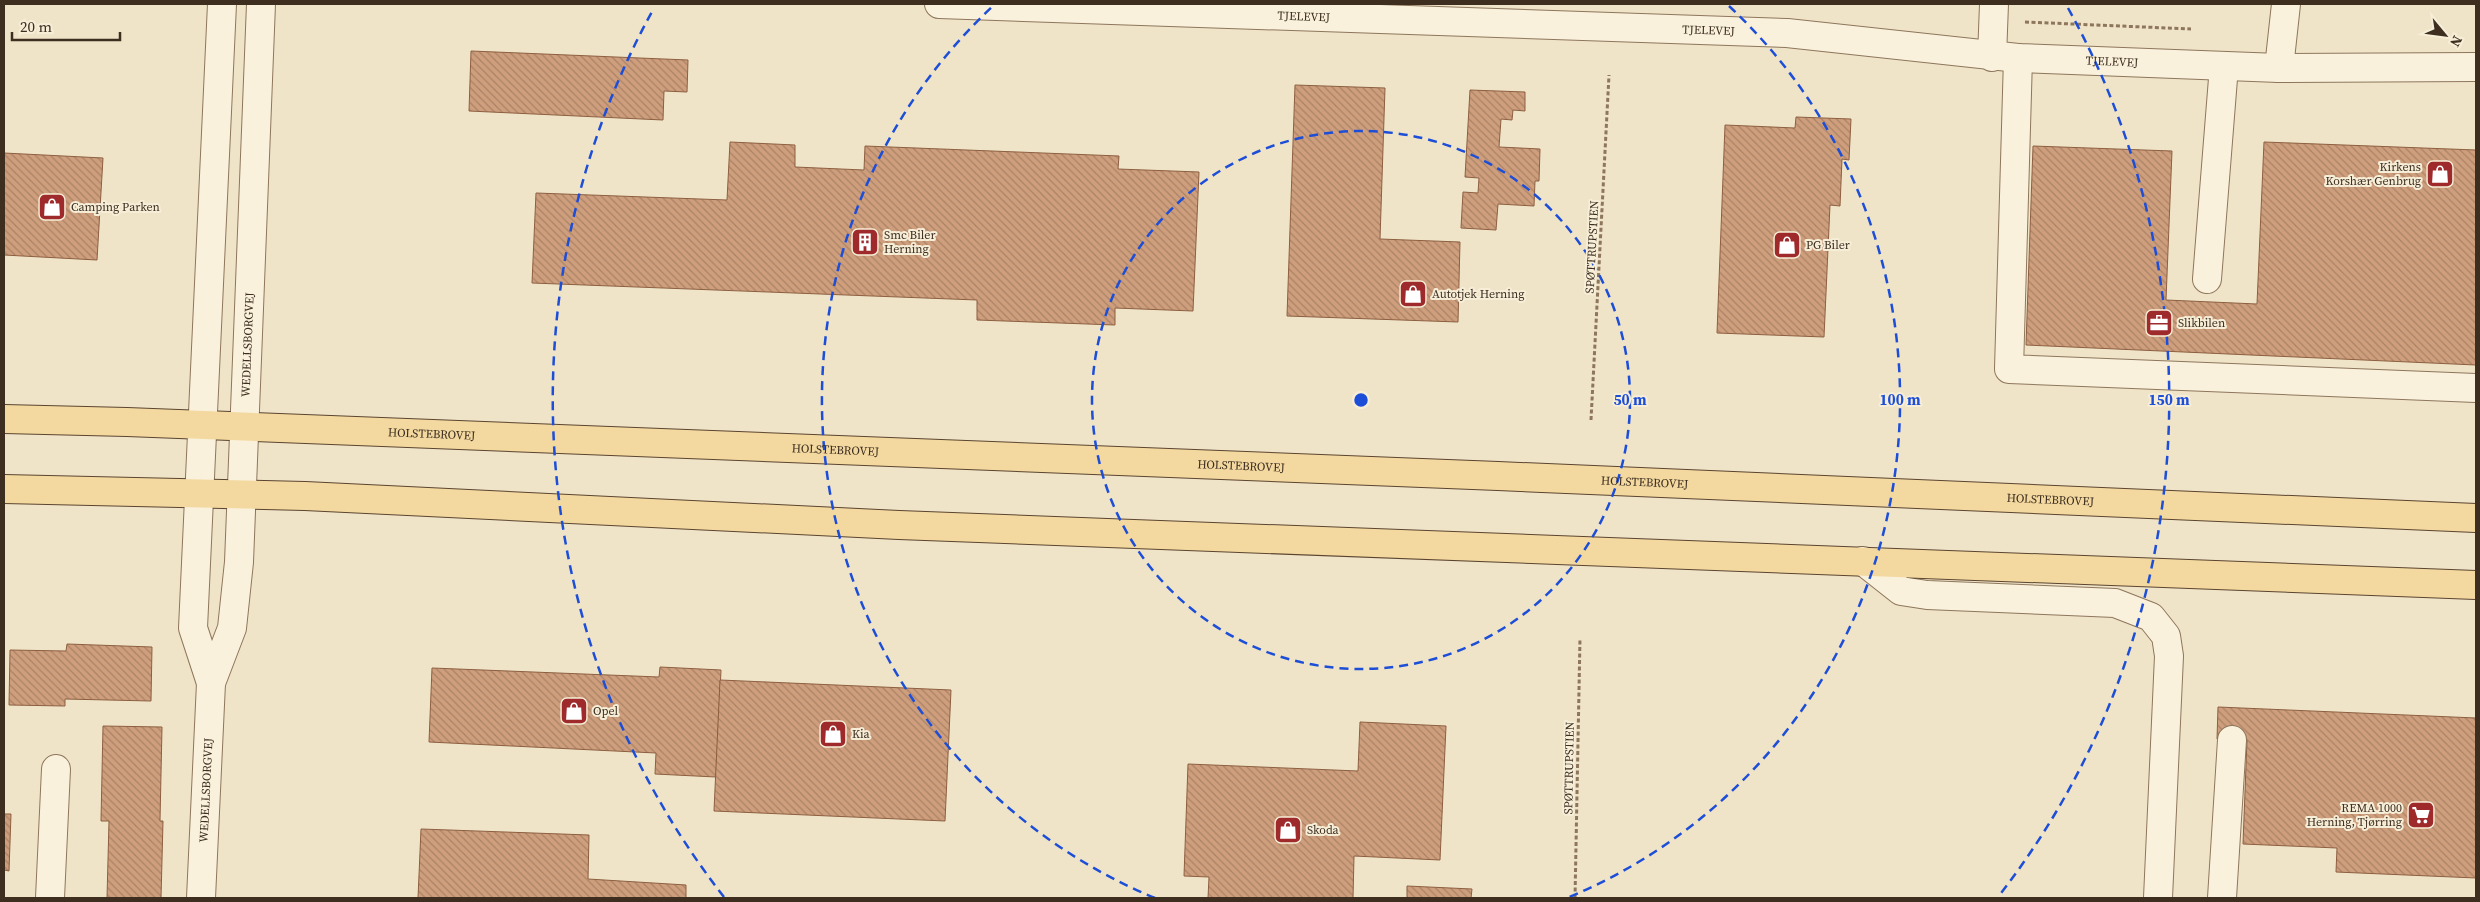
<svg xmlns="http://www.w3.org/2000/svg" width="2480" height="902" viewBox="0 0 2480 902" font-family="'Source Serif 4',serif">
  <style>
    .building { fill: url(#building-back-hatch); stroke: #8d5f41 }
    .lines { fill: none; stroke-linecap: round; stroke-linejoin: round }
    .minor-casing { stroke: #8d765c; stroke-width: 30 }
    .major-casing { stroke: #5b4430; stroke-width: 30 }
    .path { stroke: #8d765c; stroke-width: 3; stroke-dasharray: 4 2.5; stroke-linecap: butt }
    .minor { stroke: #faf1dc; stroke-width: 28 }
    .major { stroke: #f3d9a0; stroke-width: 28 }
    .ring { fill: none; stroke: #1d4ed8; stroke-width: 2.5; stroke-dasharray: 9 6 }
    .labels { text-anchor: middle; stroke-width: 4; stroke-linejoin: round; paint-order: stroke }
    .street-label { font-size: 12px; fill: #3d2e20; stroke: #f7eed8 }
    .poi-label { font-size: 12px; fill: #3d2e20; stroke: #f7eed8; text-anchor: start }
    .centre { fill: #1d4ed8; stroke: #f7eed8; stroke-width: 2.5 }
    .ring-label { font-size: 15px; text-anchor: middle; font-weight: bold; fill: #1d4ed8; stroke: #f7eed8; stroke-width: 4; stroke-linejoin: round; paint-order: stroke }
  </style>
  <defs>
    <pattern id="building-back-hatch" width="6" height="6" patternUnits="userSpaceOnUse" patternTransform="scale(1.25)"><rect width="6" height="6" fill="#cf9f7d"/><path d="M-1 5l2 2M0 0l6 6M5-1l2 2" fill="none" stroke="#a98266"/></pattern>
  </defs>
  <rect width="100%" height="100%" fill="#f0e4c8"/>
  <g class="building">
    <path d="M 471,51 L 688,60 L 687,92 L 664,91 L 663,120 L 469,111 Z"/>
    <path d="M 1295,85 L 1385,88 L 1380,239 L 1460,242 L 1458,322 L 1287,316 Z"/>
    <path d="M 1470,90 L 1525,92 L 1525,111 L 1513,110 L 1512,120 L 1501,119 L 1499,147 L 1540,149 L 1539,181 L 1535,181 L 1534,206 L 1498,204 L 1496,230 L 1461,228 L 1463,192 L 1478,193 L 1479,178 L 1465,177 Z"/>
    <path d="M 1796,117 L 1851,119 L 1849,160 L 1842,159 L 1840,206 L 1830,205 L 1824,337 L 1717,333 L 1725,125 L 1795,128 Z"/>
    <path d="M 730,142 L 795,145 L 795,167 L 864,170 L 865,146 L 1119,156 L 1118,169 L 1199,172 L 1193,311 L 1115,308 L 1115,325 L 977,320 L 977,300 L 532,283 L 536,193 L 727,200 Z"/>
    <path d="M 2264,142 L 2476,150 L 2476,365 L 2026,345 L 2033,146 L 2172,151 L 2166,300 L 2257,304 Z"/>
    <path d="M 4,153 L 103,158 L 97,260 L 4,255 Z"/>
    <path d="M 67,644 L 152,647 L 151,701 L 65,699 L 65,706 L 9,705 L 10,650 L 66,651 Z"/>
    <path d="M 660,667 L 721,670 L 716,777 L 655,774 L 656,753 L 429,742 L 432,668 L 659,677 Z"/>
    <path d="M 720,680 L 951,690 L 945,821 L 714,811 Z"/>
    <path d="M 2218,707 L 2476,718 L 2476,878 L 2336,872 L 2337,848 L 2243,844 L 2247,740 L 2217,739 Z"/>
    <path d="M 1360,722 L 1446,726 L 1440,860 L 1354,856 L 1353,898 L 1208,898 L 1209,877 L 1184,876 L 1188,764 L 1358,771 Z"/>
    <path d="M 103,726 L 162,727 L 160,821 L 163,821 L 161,898 L 107,898 L 109,821 L 101,821 Z"/>
    <path d="M 4,814 L 11,814 L 9,871 L 4,870 Z"/>
    <path d="M 421,829 L 589,835 L 588,879 L 686,885 L 686,898 L 418,898 Z"/>
    <path d="M 1407,886 L 1472,889 L 1471,898 L 1407,898 Z"/>
  </g>
  <g class="lines">
    <g class="minor-casing">
      <g id="minor">
        <path id="s1" d="M 939,4 L 1787,33 L 2018,58 L 2279,68 L 2476,67"/>
        <path d="M 1992,57 L 1994,4"/>
        <path d="M 2018,58 L 2009,369 L 2476,388"/>
        <path d="M 2279,68 L 2286,4"/>
        <path d="M 2207,279 L 2224,66"/>
        <path d="M 1863,561 L 1901,591 L 1927,595 L 2115,603 L 2151,617 L 2166,636 L 2169,656 L 2158,898"/>
        <path d="M 211,683 L 193,628 L 222,4"/>
        <path d="M 50,898 L 56,769"/>
        <path id="s2" d="M 201,898 L 211,683 L 232,628 L 239,562 L 261,4"/>
        <path d="M 2222,898 L 2232,740"/>
      </g>
    </g>
    <g class="major-casing">
      <g id="major">
        <path id="s3" d="M 4,419 L 127,422 L 1498,476 L 2476,518"/>
        <path d="M 4,489 L 305,496 L 899,525 L 2476,585"/>
      </g>
    </g>
    <g class="path">
      <path d="M 2025,22 L 2191,29"/>
      <path d="M 1591,420 L 1609,75"/>
      <path d="M 1575,898 L 1580,638"/>
    </g>
    <use href="#minor" class="minor"/>
    <use href="#major" class="major"/>
  </g>
  <g class="ring">
    <circle cx="1361" cy="400" r="269"/>
    <path d="M1155 898A539 539 0 0 1 993 6M1729 6A539 539 0 0 1 1567 898"/>
    <path d="M724 897A808 808 0 0 1 654 8M2068 8A808 808 0 0 1 1998 897"/>
  </g>
  <defs>
    <g id="shop-square" transform="scale(1.4375)"><rect x="-9" y="-9" width="18" height="18" rx="4" fill="#9e2a2b" stroke="#f7eed8"/><path d="M-5-2.5h2.3a2.7 3.5 0 0 1 5.4 0H5L5.5 6h-11ZM-1.5-2.5h3a1.5 2.3 0 0 0-3 0Z" fill="#fff"/></g>
    <g id="building-square" transform="scale(1.4375)"><rect x="-9" y="-9" width="18" height="18" rx="4" fill="#9e2a2b" stroke="#f7eed8"/><path d="M-4-6H4V6H1V3H-1V6H-4ZM-2.5-4.3h1.7v1.8h-1.7ZM.8-4.3h1.7v1.8H.8ZM-2.5-1h1.7V.8h-1.7ZM.8-1h1.7V.8H.8Z" fill="#fff"/></g>
    <g id="office-square" transform="scale(1.4375)"><rect x="-9" y="-9" width="18" height="18" rx="4" fill="#9e2a2b" stroke="#f7eed8"/><path d="M-6-3h4V-5.5h4V-3h4V5H-6ZM-1-4.5V-3h2v-1.5ZM-6 0V1H6V0Z" fill="#fff"/></g>
    <g id="supermarket-square" transform="scale(1.4375)"><rect x="-9" y="-9" width="18" height="18" rx="4" fill="#9e2a2b" stroke="#f7eed8"/><path d="M-6-5.5h2.5l.6 2H6L4.5 2H-2.5L-4.4-4H-6ZM-1.5 3.2a1.3 1.3 0 1 0 .1 0ZM3 3.2a1.3 1.3 0 1 0 .1 0Z" fill="#fff"/></g>
  </defs>
  <g fill-rule="evenodd">
    <use href="#shop-square" x="2440" y="174"/>
    <use href="#shop-square" x="52" y="207"/>
    <use href="#building-square" x="865" y="242"/>
    <use href="#shop-square" x="1787" y="245"/>
    <use href="#shop-square" x="1413" y="294"/>
    <use href="#office-square" x="2159" y="323"/>
    <use href="#shop-square" x="574" y="711"/>
    <use href="#shop-square" x="833" y="734"/>
    <use href="#supermarket-square" x="2421" y="815"/>
    <use href="#shop-square" x="1288" y="830"/>
  </g>
  <g class="labels">
    <g class="street-label">
      <text dy="4" stroke="none"><textPath href="#s1" startOffset="365">TJELEVEJ</textPath></text>
      <text dy="4" stroke="none"><textPath href="#s1" startOffset="770">TJELEVEJ</textPath></text>
      <text dy="4" stroke="none"><textPath href="#s1" startOffset="1175">TJELEVEJ</textPath></text>
      <text transform="translate(1592 247) rotate(-87)" y="4">SPØTTRUPSTIEN</text>
      <text dy="4" stroke="none"><textPath href="#s2" startOffset="558">WEDELLSBORGVEJ</textPath></text>
      <text dy="4" stroke="none"><textPath href="#s3" startOffset="428">HOLSTEBROVEJ</textPath></text>
      <text dy="4" stroke="none"><textPath href="#s3" startOffset="832">HOLSTEBROVEJ</textPath></text>
      <text dy="4" stroke="none"><textPath href="#s3" startOffset="1238">HOLSTEBROVEJ</textPath></text>
      <text dy="4" stroke="none"><textPath href="#s3" startOffset="1642">HOLSTEBROVEJ</textPath></text>
      <text dy="4" stroke="none"><textPath href="#s3" startOffset="2048">HOLSTEBROVEJ</textPath></text>
      <text transform="translate(1569 768) rotate(-89)" y="4">SPØTTRUPSTIEN</text>
      <text dy="4" stroke="none"><textPath href="#s2" startOffset="108">WEDELLSBORGVEJ</textPath></text>
    </g>
    <g class="poi-label">
      <text x="2421" y="171" text-anchor="end">Kirkens<tspan x="2421" dy="14">Korshær Genbrug</tspan></text>
      <text x="71" y="211">Camping Parken</text>
      <text x="884" y="239">Smc Biler<tspan x="884" dy="14">Herning</tspan></text>
      <text x="1806" y="249">PG Biler</text>
      <text x="1432" y="298">Autotjek Herning</text>
      <text x="2178" y="327">Slikbilen</text>
      <text x="593" y="715">Opel</text>
      <text x="852" y="738">Kia</text>
      <text x="2402" y="812" text-anchor="end">REMA 1000<tspan x="2402" dy="14">Herning, Tjørring</tspan></text>
      <text x="1307" y="834">Skoda</text>
    </g>
  </g>
  <circle cx="1361" cy="400" r="8" class="centre"/>
  <g class="ring-label">
    <text x="1630" y="405">50 m</text>
    <text x="1900" y="405">100 m</text>
    <text x="2169" y="405">150 m</text>
  </g>
  <rect width="2480" height="902" fill="none" stroke="#3d2e20" stroke-width="10"/>
  <g transform="translate(2445 35) rotate(119)" stroke="#f7eed8" stroke-width="4" paint-order="stroke">
  <path d="M0-4L9 19L0 12L-9 19Z" fill="#3d2e20"/>
  <text y="-8" font-size="14" font-weight="bold" text-anchor="middle" fill="#3d2e20">N</text>
  </g>
  <path d="M12 32v8h108v-8" fill="none" stroke="#3d2e20" stroke-width="2.5"/>
  <text x="20" y="32" font-size="15" fill="#3d2e20" stroke="#f7eed8" stroke-width="4" paint-order="stroke">20 m</text>
</svg>
